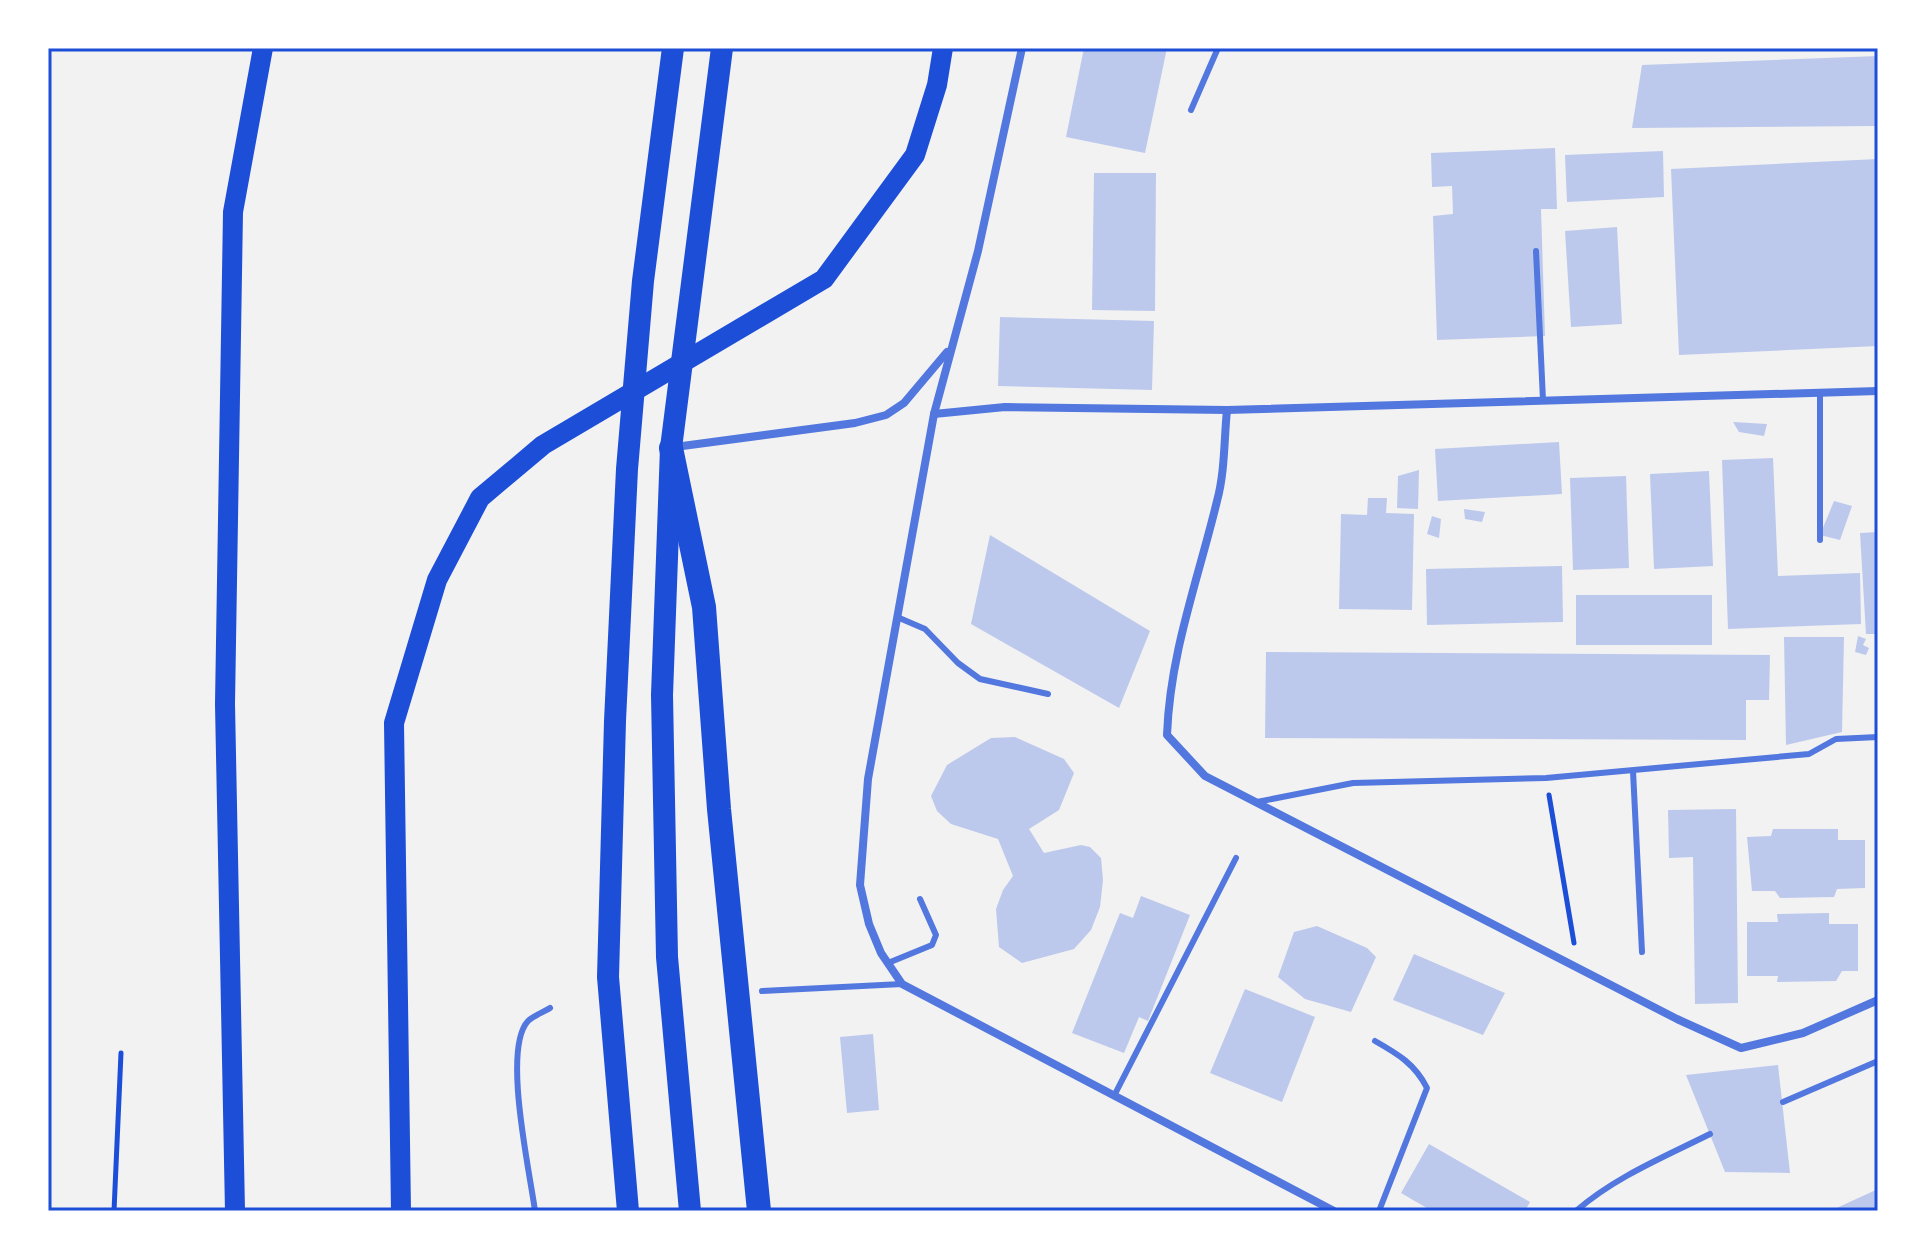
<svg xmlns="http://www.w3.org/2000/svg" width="1926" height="1259" viewBox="0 0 1926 1259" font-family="'IBM Plex Sans',sans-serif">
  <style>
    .building { fill: #bdc9ec }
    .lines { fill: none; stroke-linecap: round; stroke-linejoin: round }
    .path { stroke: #1d4ed8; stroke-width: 5 }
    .service { stroke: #5277de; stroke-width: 6 }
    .minor { stroke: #5277de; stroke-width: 8 }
    .primary { stroke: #1d4ed8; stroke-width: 20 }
    .trunk { stroke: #1d4ed8; stroke-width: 22 }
    .motorway { stroke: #1d4ed8; stroke-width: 24 }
    .neatline { fill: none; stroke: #1d4ed8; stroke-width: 3 }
  </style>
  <rect width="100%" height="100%" fill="#f2f2f2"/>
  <g class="building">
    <path d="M 1084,48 L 1167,48 L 1145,153 L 1066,137 Z"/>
    <path d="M 1878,56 L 1878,126 L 1632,128 L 1642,65 Z"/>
    <path d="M 1555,148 L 1557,209 L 1541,209 L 1545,336 L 1437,340 L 1433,216 L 1453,214 L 1452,186 L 1432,187 L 1431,153 Z"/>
    <path d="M 1663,151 L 1664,197 L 1567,202 L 1565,155 Z"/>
    <path d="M 1878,159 L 1878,346 L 1679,355 L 1671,169 Z"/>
    <path d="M 1094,173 L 1156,173 L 1155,311 L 1092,310 Z"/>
    <path d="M 1617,227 L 1622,324 L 1571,327 L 1565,231 Z"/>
    <path d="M 1000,317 L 1154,321 L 1152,390 L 998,386 Z"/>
    <path d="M 1733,422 L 1767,424 L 1764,436 L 1739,432 Z"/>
    <path d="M 1559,442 L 1562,494 L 1438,501 L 1435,449 Z"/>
    <path d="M 1773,458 L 1778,576 L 1860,573 L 1861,624 L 1728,629 L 1722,460 Z"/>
    <path d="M 1419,470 L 1418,509 L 1397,508 L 1398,476 Z"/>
    <path d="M 1709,471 L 1713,566 L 1654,569 L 1650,474 Z"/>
    <path d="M 1626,476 L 1629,568 L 1573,570 L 1570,478 Z"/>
    <path d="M 1368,498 L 1387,498 L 1386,513 L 1414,514 L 1412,610 L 1339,609 L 1341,514 L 1367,515 Z"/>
    <path d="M 1834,501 L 1852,506 L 1840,540 L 1820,535 Z"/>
    <path d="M 1464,509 L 1485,512 L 1482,522 L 1465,519 Z"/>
    <path d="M 1432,516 L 1441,519 L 1439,538 L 1427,534 Z"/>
    <path d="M 1878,532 L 1878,634 L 1866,634 L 1860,533 Z"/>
    <path d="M 990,535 L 1150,631 L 1119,708 L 971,624 Z"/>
    <path d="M 1562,566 L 1563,622 L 1427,625 L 1426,569 Z"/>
    <rect x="1576" y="595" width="136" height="50"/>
    <path d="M 1858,636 L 1866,639 L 1863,645 L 1869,648 L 1866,655 L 1855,652 Z"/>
    <path d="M 1784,637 L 1844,637 L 1842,732 L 1786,745 Z"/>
    <path d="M 1266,652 L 1770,655 L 1769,700 L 1746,700 L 1746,740 L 1265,738 Z"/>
    <path d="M 1015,737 L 1064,759 L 1074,773 L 1059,810 L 1029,829 L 1044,853 L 1081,845 L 1090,847 L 1101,858 L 1103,880 L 1100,907 L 1091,930 L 1074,949 L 1022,963 L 999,947 L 996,909 L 1003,890 L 1013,876 L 998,839 L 951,824 L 937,811 L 931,796 L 947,765 L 991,738 Z"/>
    <path d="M 1736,809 L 1738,1003 L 1695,1004 L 1693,857 L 1669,858 L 1668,810 Z"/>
    <path d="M 1773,829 L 1838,829 L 1838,840 L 1865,840 L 1865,888 L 1837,889 L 1834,897 L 1780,898 L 1775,891 L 1752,891 L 1747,837 L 1771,836 Z"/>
    <path d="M 1141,896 L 1190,915 L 1148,1021 L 1139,1017 L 1124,1053 L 1072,1033 L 1120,913 L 1133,918 Z"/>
    <path d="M 1829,913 L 1829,924 L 1858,924 L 1858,971 L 1842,971 L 1836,981 L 1777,982 L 1778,976 L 1747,976 L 1747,922 L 1778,922 L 1777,914 Z"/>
    <path d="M 1317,926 L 1367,948 L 1376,957 L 1351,1012 L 1305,999 L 1278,977 L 1294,932 Z"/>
    <path d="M 1414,954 L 1505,993 L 1483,1035 L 1393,1000 Z"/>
    <path d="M 1245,989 L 1315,1017 L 1282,1102 L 1210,1073 Z"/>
    <path d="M 873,1034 L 879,1110 L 847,1113 L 840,1037 Z"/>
    <path d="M 1778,1065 L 1790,1173 L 1725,1172 L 1686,1075 Z"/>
    <path d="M 1429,1144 L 1530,1202 L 1525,1211 L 1432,1211 L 1401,1193 Z"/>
    <path d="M 1878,1189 L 1878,1211 L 1830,1211 Z"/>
  </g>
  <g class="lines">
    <g class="path">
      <path d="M 1549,795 L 1574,943"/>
      <path d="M 114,1211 L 121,1053"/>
    </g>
    <g class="service">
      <path d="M 1191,110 L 1218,48"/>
      <path d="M 1536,251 L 1543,400"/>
      <path d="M 1820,392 L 1820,540"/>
      <path d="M 897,617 L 925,629 L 958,663 L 980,679 L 1048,694"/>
      <path d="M 1633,771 L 1642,952"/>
      <path d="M 1257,802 L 1353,783 L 1546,778 L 1809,754 L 1836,739 L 1878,737"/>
      <path d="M 888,963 L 932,945 L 936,935 L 920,899"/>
      <path d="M 762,991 L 902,984"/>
      <path d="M 1375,1041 C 1398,1054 1415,1064 1427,1088 L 1379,1211"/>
      <path d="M 1115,1094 L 1236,858"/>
      <path d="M 1783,1102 L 1878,1061"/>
      <path d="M 535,1211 C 530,1172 502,1049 528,1021 C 533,1016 544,1012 550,1008"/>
      <path d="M 1576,1211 C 1615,1177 1664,1157 1710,1134"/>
    </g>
    <g class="minor">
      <path d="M 1022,48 L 978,251 L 934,414 L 868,779 L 860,885 L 869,924 L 881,953 L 902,984 L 1334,1211"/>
      <path d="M 1227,410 C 1224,439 1225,472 1217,501 C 1198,580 1170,653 1167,735 L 1205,776 L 1677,1019 L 1741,1048 L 1803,1033 L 1878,1000"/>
      <path d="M 934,414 L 1005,407 L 1227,410 L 1878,391"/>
      <path d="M 675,447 L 855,423 L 886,415 L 904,403 L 947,352"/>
    </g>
    <g class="primary">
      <path d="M 235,1211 L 225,704 L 233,212 L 263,48"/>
      <path d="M 401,1211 L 394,723 L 437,580 L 480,498 L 543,445 L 824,279 L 915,155 L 937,85 L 943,48"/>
    </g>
    <g class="trunk">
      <path d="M 628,1211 L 608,977 L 615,721 L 627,469 L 643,281 L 673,48"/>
      <path d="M 690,1211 L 667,957 L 662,695 L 671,448 L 722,48"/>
    </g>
    <path class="motorway" d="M 671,448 L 704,607 L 719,809 L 759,1211"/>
  </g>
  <rect width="1926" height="1259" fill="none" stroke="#ffffff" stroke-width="100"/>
  <rect x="50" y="50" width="1826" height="1159" class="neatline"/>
</svg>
